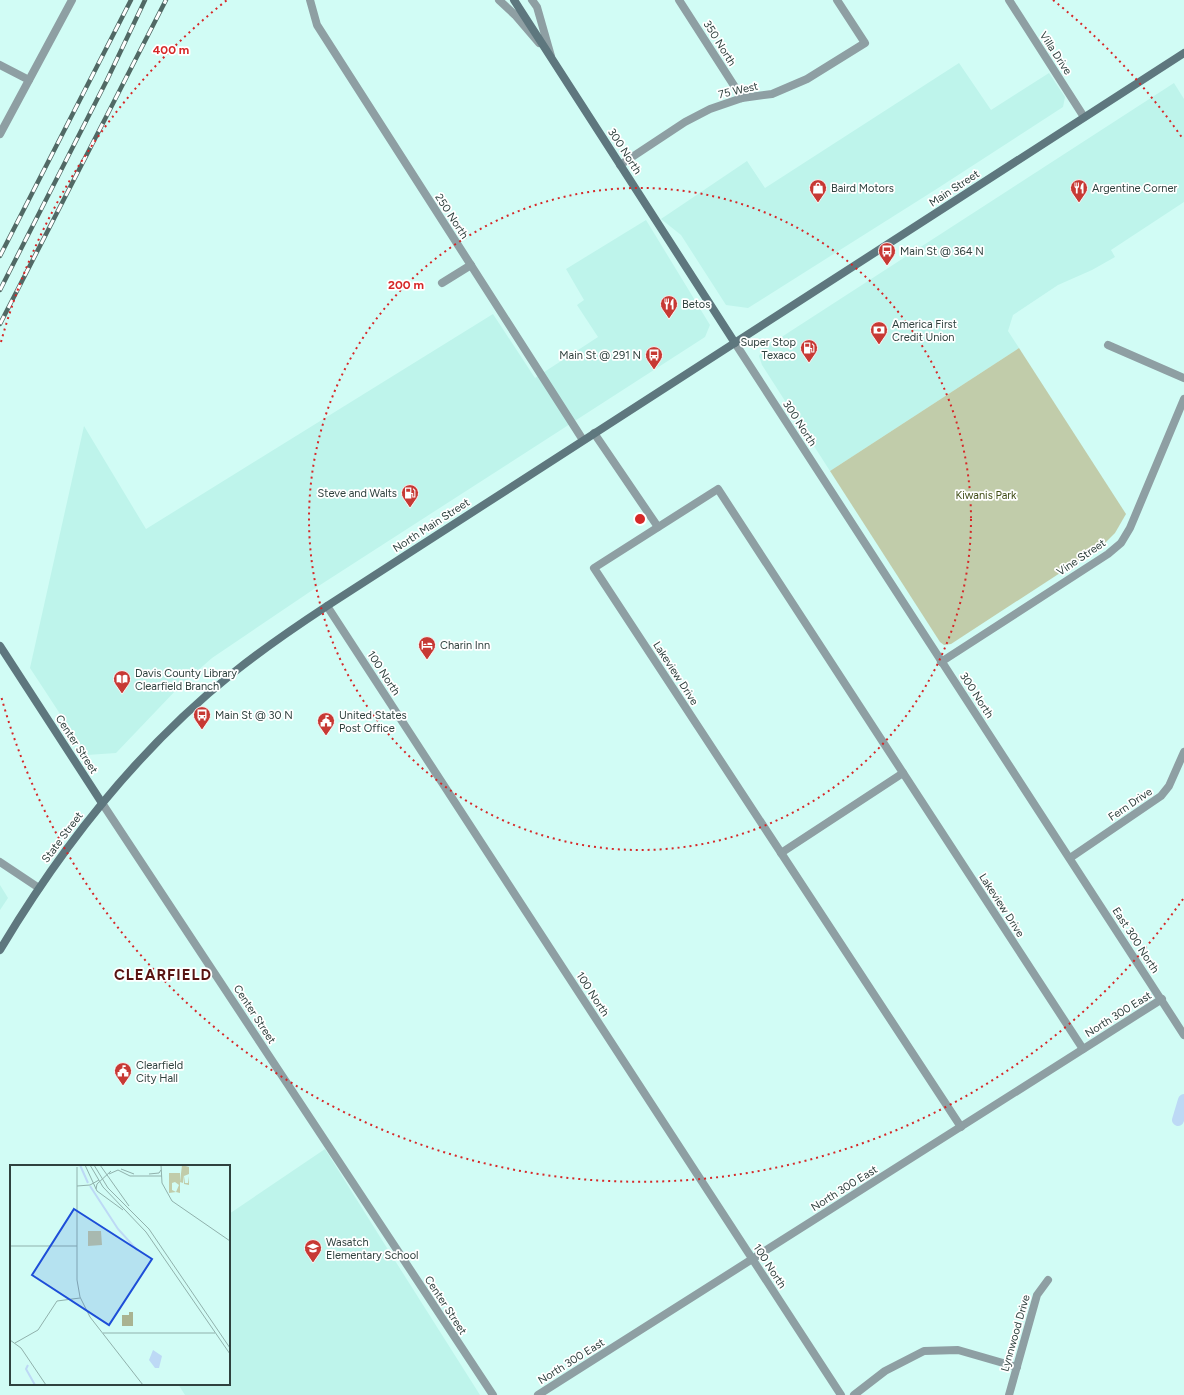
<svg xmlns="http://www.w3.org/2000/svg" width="1184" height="1395" viewBox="0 0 1184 1395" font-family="Figtree,sans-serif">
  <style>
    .built { fill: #bef4eb }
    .green { fill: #c1ccaa }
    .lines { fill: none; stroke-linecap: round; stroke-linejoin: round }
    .canal { stroke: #bdd9f5; stroke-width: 12 }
    .street { stroke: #8e9fa3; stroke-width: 8 }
    .secondary { stroke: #5e777e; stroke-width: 8 }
    .rail-casing { stroke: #516965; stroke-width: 4.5 }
    .rail { stroke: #fff; stroke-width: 3; stroke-dasharray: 9; stroke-linecap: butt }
    .ring { fill: none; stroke: #d62828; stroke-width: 2; stroke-dasharray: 2 4 }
    .labels { text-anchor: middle; stroke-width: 3.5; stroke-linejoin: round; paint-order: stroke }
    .street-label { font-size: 11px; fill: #2f413e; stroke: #fff }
    .poi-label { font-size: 11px; fill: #2f413e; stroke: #fff; text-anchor: start }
    .park-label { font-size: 11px; fill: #404d17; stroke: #fff }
    .district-label { font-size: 15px; font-weight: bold; letter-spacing: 1px; fill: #571311; stroke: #fff }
    .inset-river { fill: none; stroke: #bdd9f5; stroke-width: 2 }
    .inset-road { fill: none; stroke: #90b1ac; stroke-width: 1 }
    .view { fill: #1d4ed8; fill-opacity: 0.15; stroke: #1d4ed8; stroke-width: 2 }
    .inset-edge { fill: none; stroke: #2f413e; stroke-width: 2 }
    .centre { fill: #d62828; stroke: #fff; stroke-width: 2 }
    .ring-label { font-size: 12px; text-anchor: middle; font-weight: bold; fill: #d62828; stroke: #fff; stroke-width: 3.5; stroke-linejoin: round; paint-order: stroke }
  </style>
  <rect width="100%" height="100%" fill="#d1fcf5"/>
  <g class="built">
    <path d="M 959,63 L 991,110 L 1049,73 L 1065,97 L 1063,107 L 935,190 L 748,308 L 726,305 L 681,235 L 661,219 L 747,161 L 765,188 Z"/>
    <path d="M 1174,83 L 1184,99 L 1184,202 L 1111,250 L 1115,257 L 1092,270 L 1058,285 L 1013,315 L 1008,331 L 1019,348 L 830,471 L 762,365 L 759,356 L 763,349 Z"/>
    <path d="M 646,220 L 710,325 L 705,337 L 317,587 L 212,658 L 178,688 L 116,753 L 87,755 L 30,668 L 84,426 L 146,529 L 493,314 L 535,378 L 598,337 L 577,305 L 584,300 L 566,269 Z"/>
    <path d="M 0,885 L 8,898 L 0,910 Z"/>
    <path d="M 325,1149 L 387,1248 L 480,1395 L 185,1395 L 178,1384 L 229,1384 L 229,1214 Z"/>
  </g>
  <path class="green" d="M 1019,348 L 1126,514 L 1115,533 L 1103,545 L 951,644 L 944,645 L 940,642 L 830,471 Z"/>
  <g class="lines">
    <path class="canal" d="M 1178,1120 L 1184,1100"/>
    <g class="street">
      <path d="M 310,0 L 317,25 L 583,440"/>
      <path d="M 499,0 L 515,15 L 539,43"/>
      <path d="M 532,0 L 537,7 L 551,56"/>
      <path d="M 679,0 L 742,98"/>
      <path d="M 1009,0 L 1084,117"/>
      <path d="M 0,65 L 29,80"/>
      <path d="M 0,134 L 72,0"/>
      <path d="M 620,165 L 685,122 L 710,109 L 742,98 L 772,94 L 807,79 L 865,43 L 837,0"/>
      <path d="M 442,283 L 471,265"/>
      <path d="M 735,343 L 1184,1035"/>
      <path d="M 1108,345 L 1184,378"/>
      <path d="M 594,433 L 658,527"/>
      <path d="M 327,606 L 841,1395"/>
      <path d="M 941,662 L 1108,554 L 1121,543 L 1130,528 L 1184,399"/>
      <path d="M 102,803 L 493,1395"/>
      <path d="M 781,853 L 903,773"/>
      <path d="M 1070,858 L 1161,796 L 1169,786 L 1184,752"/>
      <path d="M 0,862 L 39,888"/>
      <path d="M 961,1127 L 594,568 L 718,489 L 1083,1049"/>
      <path d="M 538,1395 L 1162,999"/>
      <path d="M 854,1395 L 885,1371 L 924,1351 L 958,1350 L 1017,1367"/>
      <path d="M 1009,1395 L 1037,1295 L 1048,1280"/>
    </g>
    <g class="secondary">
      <path d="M 514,0 L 735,343"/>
      <path d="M 0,646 L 102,803"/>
      <path d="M 0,950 C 62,846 138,749 233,673 C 263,649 295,627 327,606 L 1184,53"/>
    </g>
    <g class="rail-casing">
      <g id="rail">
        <path d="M 0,256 L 131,0"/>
        <path d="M 0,290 L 107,80 L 145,0"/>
        <path d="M 0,324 L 166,0"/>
      </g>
    </g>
    <use href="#rail" class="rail"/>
  </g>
  <g class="ring">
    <circle cx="640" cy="519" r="331"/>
    <path d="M1183 899A663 663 0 0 1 1 696M1 342A663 663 0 0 1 227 0M1053 0A663 663 0 0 1 1183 139"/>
  </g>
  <defs>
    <g id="shop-pin" transform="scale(0.9)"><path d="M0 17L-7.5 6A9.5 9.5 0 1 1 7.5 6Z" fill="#c73934" stroke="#fff"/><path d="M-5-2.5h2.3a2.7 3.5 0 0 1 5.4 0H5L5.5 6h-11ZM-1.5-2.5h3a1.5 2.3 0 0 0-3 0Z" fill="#fff"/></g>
    <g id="restaurant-pin" transform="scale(0.9)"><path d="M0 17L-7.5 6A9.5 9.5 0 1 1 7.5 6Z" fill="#c73934" stroke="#fff"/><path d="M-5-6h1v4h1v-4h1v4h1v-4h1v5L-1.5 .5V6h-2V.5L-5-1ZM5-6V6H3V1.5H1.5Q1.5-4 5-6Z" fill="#fff"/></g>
    <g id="bus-pin" transform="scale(0.9)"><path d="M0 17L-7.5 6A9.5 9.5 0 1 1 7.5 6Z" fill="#c73934" stroke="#fff"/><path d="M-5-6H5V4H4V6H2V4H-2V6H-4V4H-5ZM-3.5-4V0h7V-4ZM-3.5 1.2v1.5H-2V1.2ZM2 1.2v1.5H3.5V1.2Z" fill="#fff"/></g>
    <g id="bank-pin" transform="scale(0.9)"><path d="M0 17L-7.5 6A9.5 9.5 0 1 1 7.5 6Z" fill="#c73934" stroke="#fff"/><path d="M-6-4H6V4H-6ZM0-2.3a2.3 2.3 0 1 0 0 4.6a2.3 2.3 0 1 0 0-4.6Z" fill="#fff"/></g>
    <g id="fuel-pin" transform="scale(0.9)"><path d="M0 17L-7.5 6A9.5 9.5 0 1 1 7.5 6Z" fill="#c73934" stroke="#fff"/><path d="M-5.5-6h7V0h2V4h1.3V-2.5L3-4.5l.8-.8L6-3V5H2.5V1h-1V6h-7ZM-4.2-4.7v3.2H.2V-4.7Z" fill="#fff"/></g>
    <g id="hotel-pin" transform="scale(0.9)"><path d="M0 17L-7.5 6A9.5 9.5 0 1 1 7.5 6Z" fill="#c73934" stroke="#fff"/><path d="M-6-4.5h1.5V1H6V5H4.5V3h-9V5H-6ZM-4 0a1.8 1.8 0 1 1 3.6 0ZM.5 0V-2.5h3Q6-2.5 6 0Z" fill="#fff"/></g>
    <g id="library-pin" transform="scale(0.9)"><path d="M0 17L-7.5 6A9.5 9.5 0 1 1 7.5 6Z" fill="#c73934" stroke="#fff"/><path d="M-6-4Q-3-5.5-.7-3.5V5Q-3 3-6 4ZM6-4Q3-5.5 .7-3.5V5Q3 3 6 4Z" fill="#fff"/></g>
    <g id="civic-pin" transform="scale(0.9)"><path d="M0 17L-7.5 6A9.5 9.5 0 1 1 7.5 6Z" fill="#c73934" stroke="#fff"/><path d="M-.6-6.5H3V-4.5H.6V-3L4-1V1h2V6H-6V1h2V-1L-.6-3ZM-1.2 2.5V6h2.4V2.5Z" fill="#fff"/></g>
    <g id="school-pin" transform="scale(0.9)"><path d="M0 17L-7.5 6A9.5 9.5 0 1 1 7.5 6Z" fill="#c73934" stroke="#fff"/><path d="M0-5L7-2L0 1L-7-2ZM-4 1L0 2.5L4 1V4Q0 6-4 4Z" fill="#fff"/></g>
  </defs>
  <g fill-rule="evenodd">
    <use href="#shop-pin" x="818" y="188"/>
    <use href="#restaurant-pin" x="1079" y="188"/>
    <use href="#bus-pin" x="887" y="251"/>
    <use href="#restaurant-pin" x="669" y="304"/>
    <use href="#bank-pin" x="879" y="330"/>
    <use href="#fuel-pin" x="809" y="348"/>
    <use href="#bus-pin" x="654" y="355"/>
    <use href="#fuel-pin" x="410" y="493"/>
    <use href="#hotel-pin" x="427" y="645"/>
    <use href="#library-pin" x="122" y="679"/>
    <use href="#bus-pin" x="202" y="715"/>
    <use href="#civic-pin" x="326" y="721"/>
    <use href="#civic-pin" x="123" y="1071"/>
    <use href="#school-pin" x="313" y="1248"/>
  </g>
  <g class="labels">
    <g class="street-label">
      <text transform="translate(720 43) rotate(58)" y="4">350 North</text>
      <text transform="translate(1056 53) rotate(57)" y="4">Villa Drive</text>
      <text transform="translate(738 90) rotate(-13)" y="4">75 West</text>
      <text transform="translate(625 151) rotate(57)" y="4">300 North</text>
      <text transform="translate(954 188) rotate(-33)" y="4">Main Street</text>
      <text transform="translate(452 216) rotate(57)" y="4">250 North</text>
      <text transform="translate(800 423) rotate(57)" y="4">300 North</text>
      <text transform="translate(431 525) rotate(-33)" y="4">North Main Street</text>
      <text transform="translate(1081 557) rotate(-34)" y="4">Vine Street</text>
      <text transform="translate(384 673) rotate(57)" y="4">100 North</text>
      <text transform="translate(676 673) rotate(57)" y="4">Lakeview Drive</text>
      <text transform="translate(977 695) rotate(57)" y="4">300 North</text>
      <text transform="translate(77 744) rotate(57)" y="4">Center Street</text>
      <text transform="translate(1130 804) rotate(-34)" y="4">Fern Drive</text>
      <text transform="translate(62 837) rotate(-53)" y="4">State Street</text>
      <text transform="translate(1002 905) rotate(57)" y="4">Lakeview Drive</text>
      <text transform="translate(1136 940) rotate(57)" y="4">East 300 North</text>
      <text transform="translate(593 994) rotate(57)" y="4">100 North</text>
      <text transform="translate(255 1014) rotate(57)" y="4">Center Street</text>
      <text transform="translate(1118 1014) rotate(-32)" y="4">North 300 East</text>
      <text transform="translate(844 1188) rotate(-32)" y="4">North 300 East</text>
      <text transform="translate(770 1266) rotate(57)" y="4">100 North</text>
      <text transform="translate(446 1305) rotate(57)" y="4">Center Street</text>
      <text transform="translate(1015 1333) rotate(-74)" y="4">Lynnwood Drive</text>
      <text transform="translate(571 1361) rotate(-32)" y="4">North 300 East</text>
    </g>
    <g class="poi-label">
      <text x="831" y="192">Baird Motors</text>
      <text x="1092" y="192">Argentine Corner</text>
      <text x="900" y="255">Main St @ 364 N</text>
      <text x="682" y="308">Betos</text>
      <text x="892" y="328">America First<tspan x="892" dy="13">Credit Union</tspan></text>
      <text x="796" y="346" text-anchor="end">Super Stop<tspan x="796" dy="13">Texaco</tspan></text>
      <text x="641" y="359" text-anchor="end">Main St @ 291 N</text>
      <text x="397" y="497" text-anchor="end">Steve and Walts</text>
      <text x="440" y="649">Charin Inn</text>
      <text x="135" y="677">Davis County Library<tspan x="135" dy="13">Clearfield Branch</tspan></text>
      <text x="215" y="719">Main St @ 30 N</text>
      <text x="339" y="719">United States<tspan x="339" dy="13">Post Office</tspan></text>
      <text x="136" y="1069">Clearfield<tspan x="136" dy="13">City Hall</tspan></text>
      <text x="326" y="1246">Wasatch<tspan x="326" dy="13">Elementary School</tspan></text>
    </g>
    <g class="park-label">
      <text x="986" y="499">Kiwanis Park</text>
    </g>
    <g class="district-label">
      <text x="163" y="980">CLEARFIELD</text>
    </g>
  </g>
  <g transform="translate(10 1165)">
    <rect width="220" height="220" fill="#d1fcf5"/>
    <path d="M 172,0 L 179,2 L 179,9 L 174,11 L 175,18 L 178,18 L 179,11 L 179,20 L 174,19 L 174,10 L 173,18 L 170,17 ZM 159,8 L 170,8 L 170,28 L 166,27 L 169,20 L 165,17 L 162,18 L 162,25 L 166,27 L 159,28 ZM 78,66 L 91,66 L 92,80 L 78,81 Z" fill="#c1ccaa"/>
    <path d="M 119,147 L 123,147 L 123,161 L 112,161 L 112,150 L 119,150 Z" fill="#a9b391"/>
    <path d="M 143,185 L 152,191 L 149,203 L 145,203 L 139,195 Z" fill="#bdd9f5"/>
    <path class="inset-river" d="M 70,0 L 78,18M 80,21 L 108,64 L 127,85M 18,200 L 16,204 L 25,220"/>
    <path class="inset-road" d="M 75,0 L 87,26 L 113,45M 80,0 L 93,22 L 136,67 L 220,189M 84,0 L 98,23 L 139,64 L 220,183M 90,0 L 119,41M 151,0 L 152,18 L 162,36 L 220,76M 67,2 L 67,115 L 70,132 L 80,152 L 133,220M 111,4 L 124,9M 99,9 L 108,5 L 120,11 L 152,11M 139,9 L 149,8 L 151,5M 67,21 L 80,20 L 89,15M 86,24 L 87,19 L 101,6M 0,81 L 67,81M 93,168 L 205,168M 0,175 L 11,183 L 36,220M 5,178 L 28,165 L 47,136 L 70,133"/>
    <path class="view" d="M 64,44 L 142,94 L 99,160 L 22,110 Z"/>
    <rect width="220" height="220" class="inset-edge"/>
  </g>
  <circle cx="640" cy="519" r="6" class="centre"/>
  <g class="ring-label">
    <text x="171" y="54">400 m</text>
    <text x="406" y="289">200 m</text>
  </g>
</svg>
